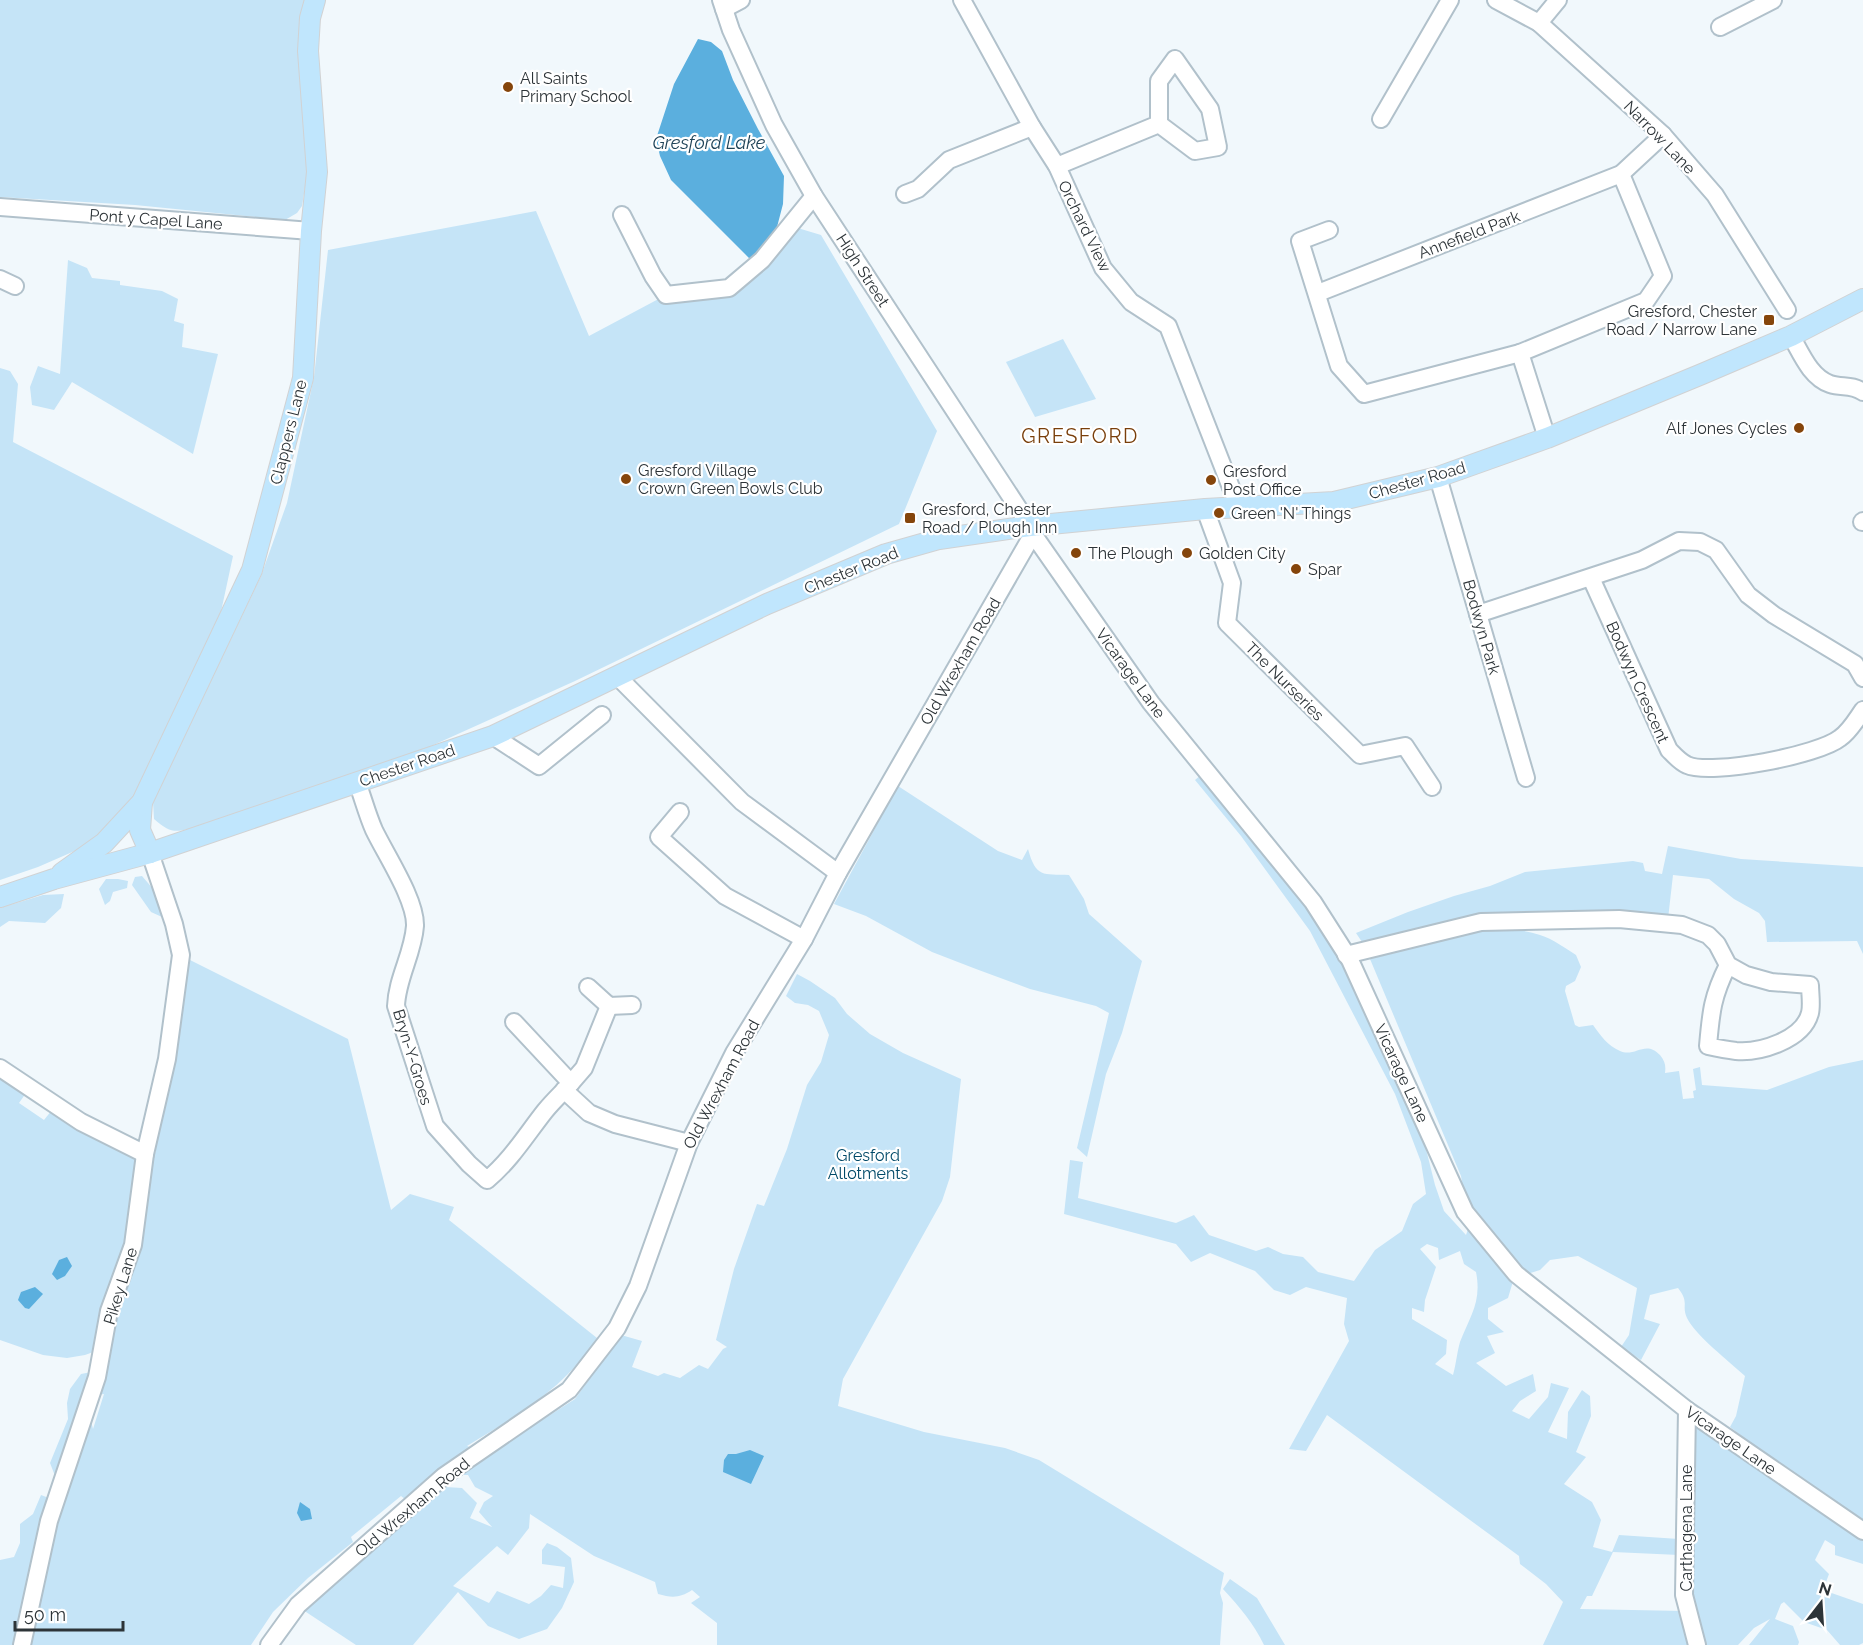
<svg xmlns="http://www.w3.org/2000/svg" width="1863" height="1645" viewBox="0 0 1863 1645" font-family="Raleway,sans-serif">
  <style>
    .green { fill: #c5e4f7; fill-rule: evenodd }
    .water { fill: #5bafde }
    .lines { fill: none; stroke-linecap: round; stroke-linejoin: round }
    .minor-casing { stroke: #b1c1cb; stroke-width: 20 }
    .major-casing { stroke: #d1d2d3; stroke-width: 22 }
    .minor { stroke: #fff; stroke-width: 16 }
    .major { stroke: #c0e6fd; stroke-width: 20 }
    .poi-dot { fill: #85450b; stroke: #fff; stroke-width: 2 }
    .labels { text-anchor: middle; stroke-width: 4.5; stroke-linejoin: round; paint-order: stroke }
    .poi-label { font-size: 16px; fill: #2d3438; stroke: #fff; text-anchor: start }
    .street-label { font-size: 16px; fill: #2d3438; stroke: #fff }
    .park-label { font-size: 16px; fill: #004968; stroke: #fff }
    .water-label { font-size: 18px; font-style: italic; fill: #1f4358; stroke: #fff }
    .quarter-label { font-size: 20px; letter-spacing: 1.5px; fill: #793f0b; stroke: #fff }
  </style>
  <rect width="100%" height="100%" fill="#f1f8fc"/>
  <g class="green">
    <path d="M 0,0 L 310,0 L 311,150 L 302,206 L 297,213 L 285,220 L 135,205 L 0,197 Z"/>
    <path d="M 536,211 L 589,336 L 666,295 L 729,288 L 791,226 L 821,235 L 937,431 L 899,524 L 575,681 L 429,747 L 199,826 C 177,832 172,835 154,819 L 153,802 L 261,576 L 287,503 L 314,377 L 328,250 Z"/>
    <path d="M 68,260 L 87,268 L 92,278 L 120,281 L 120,285 L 162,291 L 178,299 L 174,321 L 184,324 L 182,347 L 218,354 L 193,454 L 72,382 L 54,410 L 32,405 L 30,387 L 38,366 L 60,374 Z"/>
    <path d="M 1063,339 L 1096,399 L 1035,417 L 1006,362 Z"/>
    <path d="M 0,368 L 10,371 L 18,384 L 13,442 L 233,556 L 219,621 L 136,793 L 124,813 L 93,843 L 38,867 L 0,880 Z"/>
    <path d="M 1202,774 L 1310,906 L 1332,943 L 1425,1145 L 1435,1185 L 1444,1211 L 1466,1235 L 1469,1226 L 1461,1176 L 1370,959 C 1420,945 1489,917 1540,935 C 1553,939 1565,948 1576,955 L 1581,967 L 1575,981 L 1566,986 L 1565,991 L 1575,1025 L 1579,1027 L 1593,1025 C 1600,1035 1608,1046 1620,1051 C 1635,1058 1645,1039 1660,1055 C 1665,1061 1666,1066 1665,1073 L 1679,1071 L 1683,1099 L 1694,1098 L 1693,1091 L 1696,1090 L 1693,1069 L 1700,1067 L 1702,1085 L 1767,1090 L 1829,1067 L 1863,1060 L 1863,1520 L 1774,1461 L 1730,1427 L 1736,1416 L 1745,1376 C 1730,1362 1695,1335 1687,1318 C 1681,1305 1690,1303 1678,1288 L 1650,1295 L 1644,1319 L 1660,1324 L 1641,1360 L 1621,1347 L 1629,1335 L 1637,1288 L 1578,1256 L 1550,1260 L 1540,1270 L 1514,1278 L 1508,1298 L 1488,1308 L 1488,1319 L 1504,1332 L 1487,1336 L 1495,1353 L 1476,1363 L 1506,1386 L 1533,1374 L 1536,1391 L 1520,1401 L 1512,1411 L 1529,1419 L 1548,1397 L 1551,1383 L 1569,1388 L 1548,1432 L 1567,1439 L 1568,1412 L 1582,1390 L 1590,1396 L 1591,1416 L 1576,1452 L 1586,1457 L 1564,1484 L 1592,1502 L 1601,1520 L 1593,1547 L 1612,1552 L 1619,1535 L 1679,1539 L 1679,1555 L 1613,1552 L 1592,1596 L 1587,1596 L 1580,1609 L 1684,1611 L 1689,1645 L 1543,1645 L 1563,1602 L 1546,1584 L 1520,1564 L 1519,1556 L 1327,1415 L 1306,1451 L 1289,1449 L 1349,1341 L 1344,1324 L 1347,1298 L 1306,1287 L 1290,1295 L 1274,1290 L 1255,1271 L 1210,1253 L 1191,1262 L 1176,1244 L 1064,1214 L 1070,1160 L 1083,1162 L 1078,1198 L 1176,1223 L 1194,1215 L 1209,1235 L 1256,1251 L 1268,1247 L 1283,1254 L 1303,1257 L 1318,1272 L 1354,1281 L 1375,1250 L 1402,1231 L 1413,1204 L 1426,1194 L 1421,1162 L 1395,1094 L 1310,931 L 1241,836 L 1195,780 ZM 1427,1244 L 1438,1248 L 1439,1260 L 1460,1251 L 1464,1264 L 1476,1272 C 1482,1302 1470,1316 1460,1342 C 1457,1352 1456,1365 1453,1375 L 1435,1364 L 1446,1354 L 1447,1340 L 1412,1319 L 1412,1308 L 1424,1312 L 1425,1300 L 1436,1267 L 1420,1249 Z"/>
    <path d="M 898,786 L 998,851 L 1022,860 L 1028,849 C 1036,878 1043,874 1069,875 L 1084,899 L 1089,914 L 1142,961 L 1122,1033 L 1106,1074 L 1087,1157 L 1077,1148 L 1109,1013 L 1096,1006 L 1030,989 L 976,969 L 932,952 L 866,916 L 834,904 Z"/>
    <path d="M 1668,846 L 1741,859 L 1863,867 L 1863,954 L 1857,941 L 1767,942 L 1765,921 L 1759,913 L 1734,899 L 1709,879 L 1673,875 L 1668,919 L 1503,913 L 1452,920 L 1362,942 L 1356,933 L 1408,912 L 1454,896 L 1490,886 L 1525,872 L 1633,861 L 1643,863 L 1645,871 L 1662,874 Z"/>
    <path d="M 142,876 C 152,888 165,900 162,917 L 151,912 L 132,885 L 135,877 Z"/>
    <path d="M 106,879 L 118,879 L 128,881 L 127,888 L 113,892 L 110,901 L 105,905 L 99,889 Z"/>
    <path d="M 64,894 L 61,908 L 45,923 L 9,921 L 0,927 L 0,908 L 43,895 Z"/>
    <path d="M 190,960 L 348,1039 L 391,1210 L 410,1194 L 454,1207 L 449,1220 L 597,1338 C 565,1388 517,1416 467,1446 L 489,1454 L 575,1399 L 621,1335 L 642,1341 L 632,1367 L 658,1376 L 664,1373 L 680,1378 L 699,1365 L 708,1369 L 723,1349 L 727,1347 L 716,1340 L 734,1269 L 757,1204 L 764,1206 L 787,1149 L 807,1085 L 821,1062 L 829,1035 L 819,1011 L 808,1005 L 795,1003 L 786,996 L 797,974 L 810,981 L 835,998 L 847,1014 L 870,1034 L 903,1053 L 961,1079 L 950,1177 L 942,1201 L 843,1379 L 838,1406 L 924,1432 L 1005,1448 L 1039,1460 L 1224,1573 L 1220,1593 L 1223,1603 L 1220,1645 L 717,1645 L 717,1623 L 691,1603 L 700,1597 L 692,1590 C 680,1598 672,1598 658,1594 L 655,1582 L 594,1556 L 530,1514 L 529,1528 L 508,1555 L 497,1546 L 453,1586 L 489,1603 L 497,1591 L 529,1604 L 541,1596 L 551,1585 L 563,1588 L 565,1567 L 542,1564 L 542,1550 L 547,1543 L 557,1547 L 571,1558 L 574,1582 L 562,1608 L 547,1629 L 519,1639 L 488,1626 L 458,1592 L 413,1645 L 356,1645 L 303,1610 L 415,1507 L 401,1496 L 351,1537 L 353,1542 L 308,1578 L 273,1612 L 251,1645 L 0,1645 L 0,1560 L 14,1557 L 20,1543 L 20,1524 L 33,1514 L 41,1495 L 62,1503 L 73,1477 L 57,1481 L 50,1463 L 68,1419 L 67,1403 L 70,1389 L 81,1374 L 107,1369 L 110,1354 L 96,1351 L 85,1355 L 67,1358 L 43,1355 L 0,1340 L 0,1076 L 26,1093 L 19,1103 L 44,1120 L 52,1110 L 133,1155 L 140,1162 L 144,1213 L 149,1196 L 150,1171 L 156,1150 L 154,1137 L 160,1125 ZM 104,1394 L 93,1429 L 90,1417 L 96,1395 ZM 436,1475 L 468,1475 L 475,1487 L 493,1496 L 484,1502 L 479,1512 L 492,1527 L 470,1518 L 477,1503 L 462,1488 L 445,1487 ZM 53,1546 L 37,1605 L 42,1549 Z"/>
    <path d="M 1690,1419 L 1863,1538 L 1863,1564 L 1835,1555 L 1835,1546 L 1825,1540 L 1815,1560 L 1829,1574 L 1823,1590 L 1863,1604 L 1863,1643 L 1859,1645 L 1840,1645 L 1827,1630 L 1804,1622 L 1784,1602 L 1781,1604 L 1775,1619 L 1793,1626 L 1799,1642 L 1798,1645 L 1749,1645 L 1770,1619 L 1754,1628 L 1738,1645 L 1700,1645 L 1688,1595 Z"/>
    <path d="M 1230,1579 L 1257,1598 L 1285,1645 L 1264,1645 C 1254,1624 1239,1606 1223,1589 Z"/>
  </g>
  <g class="water">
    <path d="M 698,39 L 711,42 L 722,51 L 733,80 L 758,129 L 784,176 L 783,204 L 777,227 L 751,260 L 671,180 L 660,156 L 656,139 L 674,84 Z"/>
    <path d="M 67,1257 L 72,1266 L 65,1276 L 57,1280 L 52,1274 L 59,1260 Z"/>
    <path d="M 35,1287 L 43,1294 L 29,1309 L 25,1308 L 18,1300 L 21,1292 Z"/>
    <path d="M 750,1450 L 764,1456 L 751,1484 L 723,1472 L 724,1460 L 728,1454 L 736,1454 Z"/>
    <path d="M 300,1502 L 310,1509 L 312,1519 L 301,1521 L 297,1513 Z"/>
  </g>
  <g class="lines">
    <g class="minor-casing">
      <g id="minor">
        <path d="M 721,0 L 731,30 L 774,125 L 814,196 L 1030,526 L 1033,534 L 1151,703 L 1313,902 L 1350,960 L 1465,1212 L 1516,1274 L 1687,1410 L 1863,1531"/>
        <path d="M 962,0 L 1032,127 L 1057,166 L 1103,268 L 1131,302 L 1168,326 L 1239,508"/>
        <path d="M 1496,0 L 1539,23 L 1663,135 L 1715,195 L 1787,310"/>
        <path d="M 724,9 L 741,0"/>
        <path d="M 1539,23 L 1558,0"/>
        <path d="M 1720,27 L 1773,0"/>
        <path d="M 1381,119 L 1450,0"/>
        <path d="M 1057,166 L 1159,124 L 1195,151 L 1218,147 L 1210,109 L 1175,59 L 1159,81 L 1159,124"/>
        <path d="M 905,194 L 918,189 L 949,160 L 1032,127"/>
        <path d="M 0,207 L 311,231"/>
        <path d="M 622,215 L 653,276 L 666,295 L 729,288 L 762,260 L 814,196"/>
        <path d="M 1329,230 L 1300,241 L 1339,366 L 1364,394 L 1520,353"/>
        <path d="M 0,279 L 15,286"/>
        <path d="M 1318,293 L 1621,174 L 1663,135"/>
        <path d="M 1791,336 C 1801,353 1810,377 1830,384 C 1842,388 1852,384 1863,392"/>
        <path d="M 1547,438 L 1520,353 L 1646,301 L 1663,276 L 1621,174"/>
        <path d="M 1438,477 L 1526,778"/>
        <path d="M 1205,509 L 1232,583 L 1227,623 L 1360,755 L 1405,746 L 1432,787"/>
        <path d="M 1862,522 L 1863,521"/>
        <path d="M 1591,578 L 1669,750 C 1674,755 1680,762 1687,765 C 1711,776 1819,755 1840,738 C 1850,731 1856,720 1863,710"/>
        <path d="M 1478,614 L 1642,560 L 1679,541 L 1700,542 L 1716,550 L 1748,595 L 1774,615 L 1855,664 L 1863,678"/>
        <path d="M 617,676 L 742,802 L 838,873"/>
        <path d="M 493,736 L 539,766 L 602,715"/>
        <path d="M 357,782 C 363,798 367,814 374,830 C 386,855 416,900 415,926 C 413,954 397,978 396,1006 L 435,1126 L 469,1164 L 487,1180 C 511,1160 526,1135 545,1111 C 553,1101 563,1092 571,1083 L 514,1022"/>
        <path d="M 680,812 L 659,837 L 725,896 L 804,939"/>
        <path d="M 1346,955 L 1481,922 L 1619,919 L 1682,925 L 1708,935 L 1717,944 L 1728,965 L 1746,975 L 1771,982 L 1810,985 C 1810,993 1812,1005 1810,1013 C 1803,1040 1760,1053 1736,1051 C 1727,1050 1717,1048 1708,1046 C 1711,1012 1712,997 1728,965"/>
        <path d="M 588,987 L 609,1006 L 632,1005"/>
        <path d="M 0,1068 L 81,1122 L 145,1154"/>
        <path d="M 571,1083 L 584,1068 L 609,1006"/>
        <path d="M 564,1090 L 589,1113 L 615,1124 L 689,1143"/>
        <path d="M 1687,1410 L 1684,1595 L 1697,1645"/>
        <path d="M 22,1645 L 49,1521 L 97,1377 L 109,1311 L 133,1245 L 145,1154 L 167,1059 L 181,955 L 174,924 L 150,853"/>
        <path d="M 269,1645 L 298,1605 L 444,1476 L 569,1390 L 617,1328 L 638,1286 L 689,1143 L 734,1053 L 804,939 L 838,873 L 1033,534"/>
      </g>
    </g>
    <g class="major-casing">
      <g id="major">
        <path d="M 142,802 L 140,830 L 150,853"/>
        <path d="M 62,873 L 104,843 L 142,802 L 252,570 L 303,378 L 311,231 L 317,172 L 308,51 L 310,18 L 315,0"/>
        <path d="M 0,897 L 54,879 L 150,853 L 493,736 L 767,604 L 886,554 L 939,539 L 1030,526 L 1205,509 L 1334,502 L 1438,477 L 1547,438 L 1702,374 L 1791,336 L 1863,299"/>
      </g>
    </g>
    <use href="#minor" class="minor"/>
    <use href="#major" class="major"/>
  </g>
  <g class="poi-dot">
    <circle cx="508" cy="87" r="6"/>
    <rect x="1763" y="314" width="12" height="12" rx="3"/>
    <circle cx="1799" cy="428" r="6"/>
    <circle cx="626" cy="479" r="6"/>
    <circle cx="1211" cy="480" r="6"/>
    <circle cx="1219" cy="513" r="6"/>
    <rect x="904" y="512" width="12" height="12" rx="3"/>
    <circle cx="1076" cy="553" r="6"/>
    <circle cx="1187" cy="553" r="6"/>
    <circle cx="1296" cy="569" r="6"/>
  </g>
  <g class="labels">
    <g class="poi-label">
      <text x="520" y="84">All Saints<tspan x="520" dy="18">Primary School</tspan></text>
      <text x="1757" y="317" text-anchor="end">Gresford, Chester<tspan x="1757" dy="18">Road / Narrow Lane</tspan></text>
      <text x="1787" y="434" text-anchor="end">Alf Jones Cycles</text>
      <text x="638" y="476">Gresford Village<tspan x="638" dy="18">Crown Green Bowls Club</tspan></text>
      <text x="1223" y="477">Gresford<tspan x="1223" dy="18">Post Office</tspan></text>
      <text x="922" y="515">Gresford, Chester<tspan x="922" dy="18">Road / Plough Inn</tspan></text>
      <text x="1231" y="519">Green 'N' Things</text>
      <text x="1088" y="559">The Plough</text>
      <text x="1199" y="559">Golden City</text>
      <text x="1308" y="575">Spar</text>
    </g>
    <g class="street-label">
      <text transform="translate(1660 137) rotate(46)" y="6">Narrow Lane</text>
      <text transform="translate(156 219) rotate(4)" y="6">Pont y Capel Lane</text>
      <text transform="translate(1085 226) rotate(64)" y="6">Orchard View</text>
      <text transform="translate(1469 234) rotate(-21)" y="6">Annefield Park</text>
      <text transform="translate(863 270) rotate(57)" y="6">High Street</text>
      <text transform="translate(288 432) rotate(-76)" y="6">Clappers Lane</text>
      <text transform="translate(1417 480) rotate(-16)" y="6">Chester Road</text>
      <text transform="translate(851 570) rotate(-22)" y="6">Chester Road</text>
      <text transform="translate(1482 627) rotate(74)" y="6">Bodwyn Park</text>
      <text transform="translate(960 661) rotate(-60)" y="6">Old Wrexham Road</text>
      <text transform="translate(1131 673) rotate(54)" y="6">Vicarage Lane</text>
      <text transform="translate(1285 681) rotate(45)" y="6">The Nurseries</text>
      <text transform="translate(1638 682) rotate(66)" y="6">Bodwyn Crescent</text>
      <text transform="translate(407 765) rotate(-19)" y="6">Chester Road</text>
      <text transform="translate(413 1057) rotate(73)" y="6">Bryn-Y-Groes</text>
      <text transform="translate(1402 1073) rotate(65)" y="6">Vicarage Lane</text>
      <text transform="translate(721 1084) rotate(-62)" y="6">Old Wrexham Road</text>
      <text transform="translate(120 1286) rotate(-73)" y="6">Pikey Lane</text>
      <text transform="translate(1731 1440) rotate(35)" y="6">Vicarage Lane</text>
      <text transform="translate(412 1507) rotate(-40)" y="6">Old Wrexham Road</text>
      <text transform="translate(1686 1528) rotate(-90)" y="6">Carthagena Lane</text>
    </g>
    <g class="park-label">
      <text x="868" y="1161">Gresford<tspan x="868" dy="18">Allotments</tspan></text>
    </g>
    <g class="water-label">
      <text x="709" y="149">Gresford Lake</text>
    </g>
    <g class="quarter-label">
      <text x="1080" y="443">GRESFORD</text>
    </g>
  </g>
  <g transform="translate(1821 1603) rotate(17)" stroke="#ffffff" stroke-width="4.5" paint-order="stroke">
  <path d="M0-4.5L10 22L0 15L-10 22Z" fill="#2d3438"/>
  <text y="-9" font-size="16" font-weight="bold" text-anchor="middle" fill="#2d3438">N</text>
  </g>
  <path d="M15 1621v9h108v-9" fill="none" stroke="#2d3438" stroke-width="3"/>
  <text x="24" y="1621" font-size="18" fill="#2d3438" stroke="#ffffff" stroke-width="4.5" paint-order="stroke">50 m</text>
</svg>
